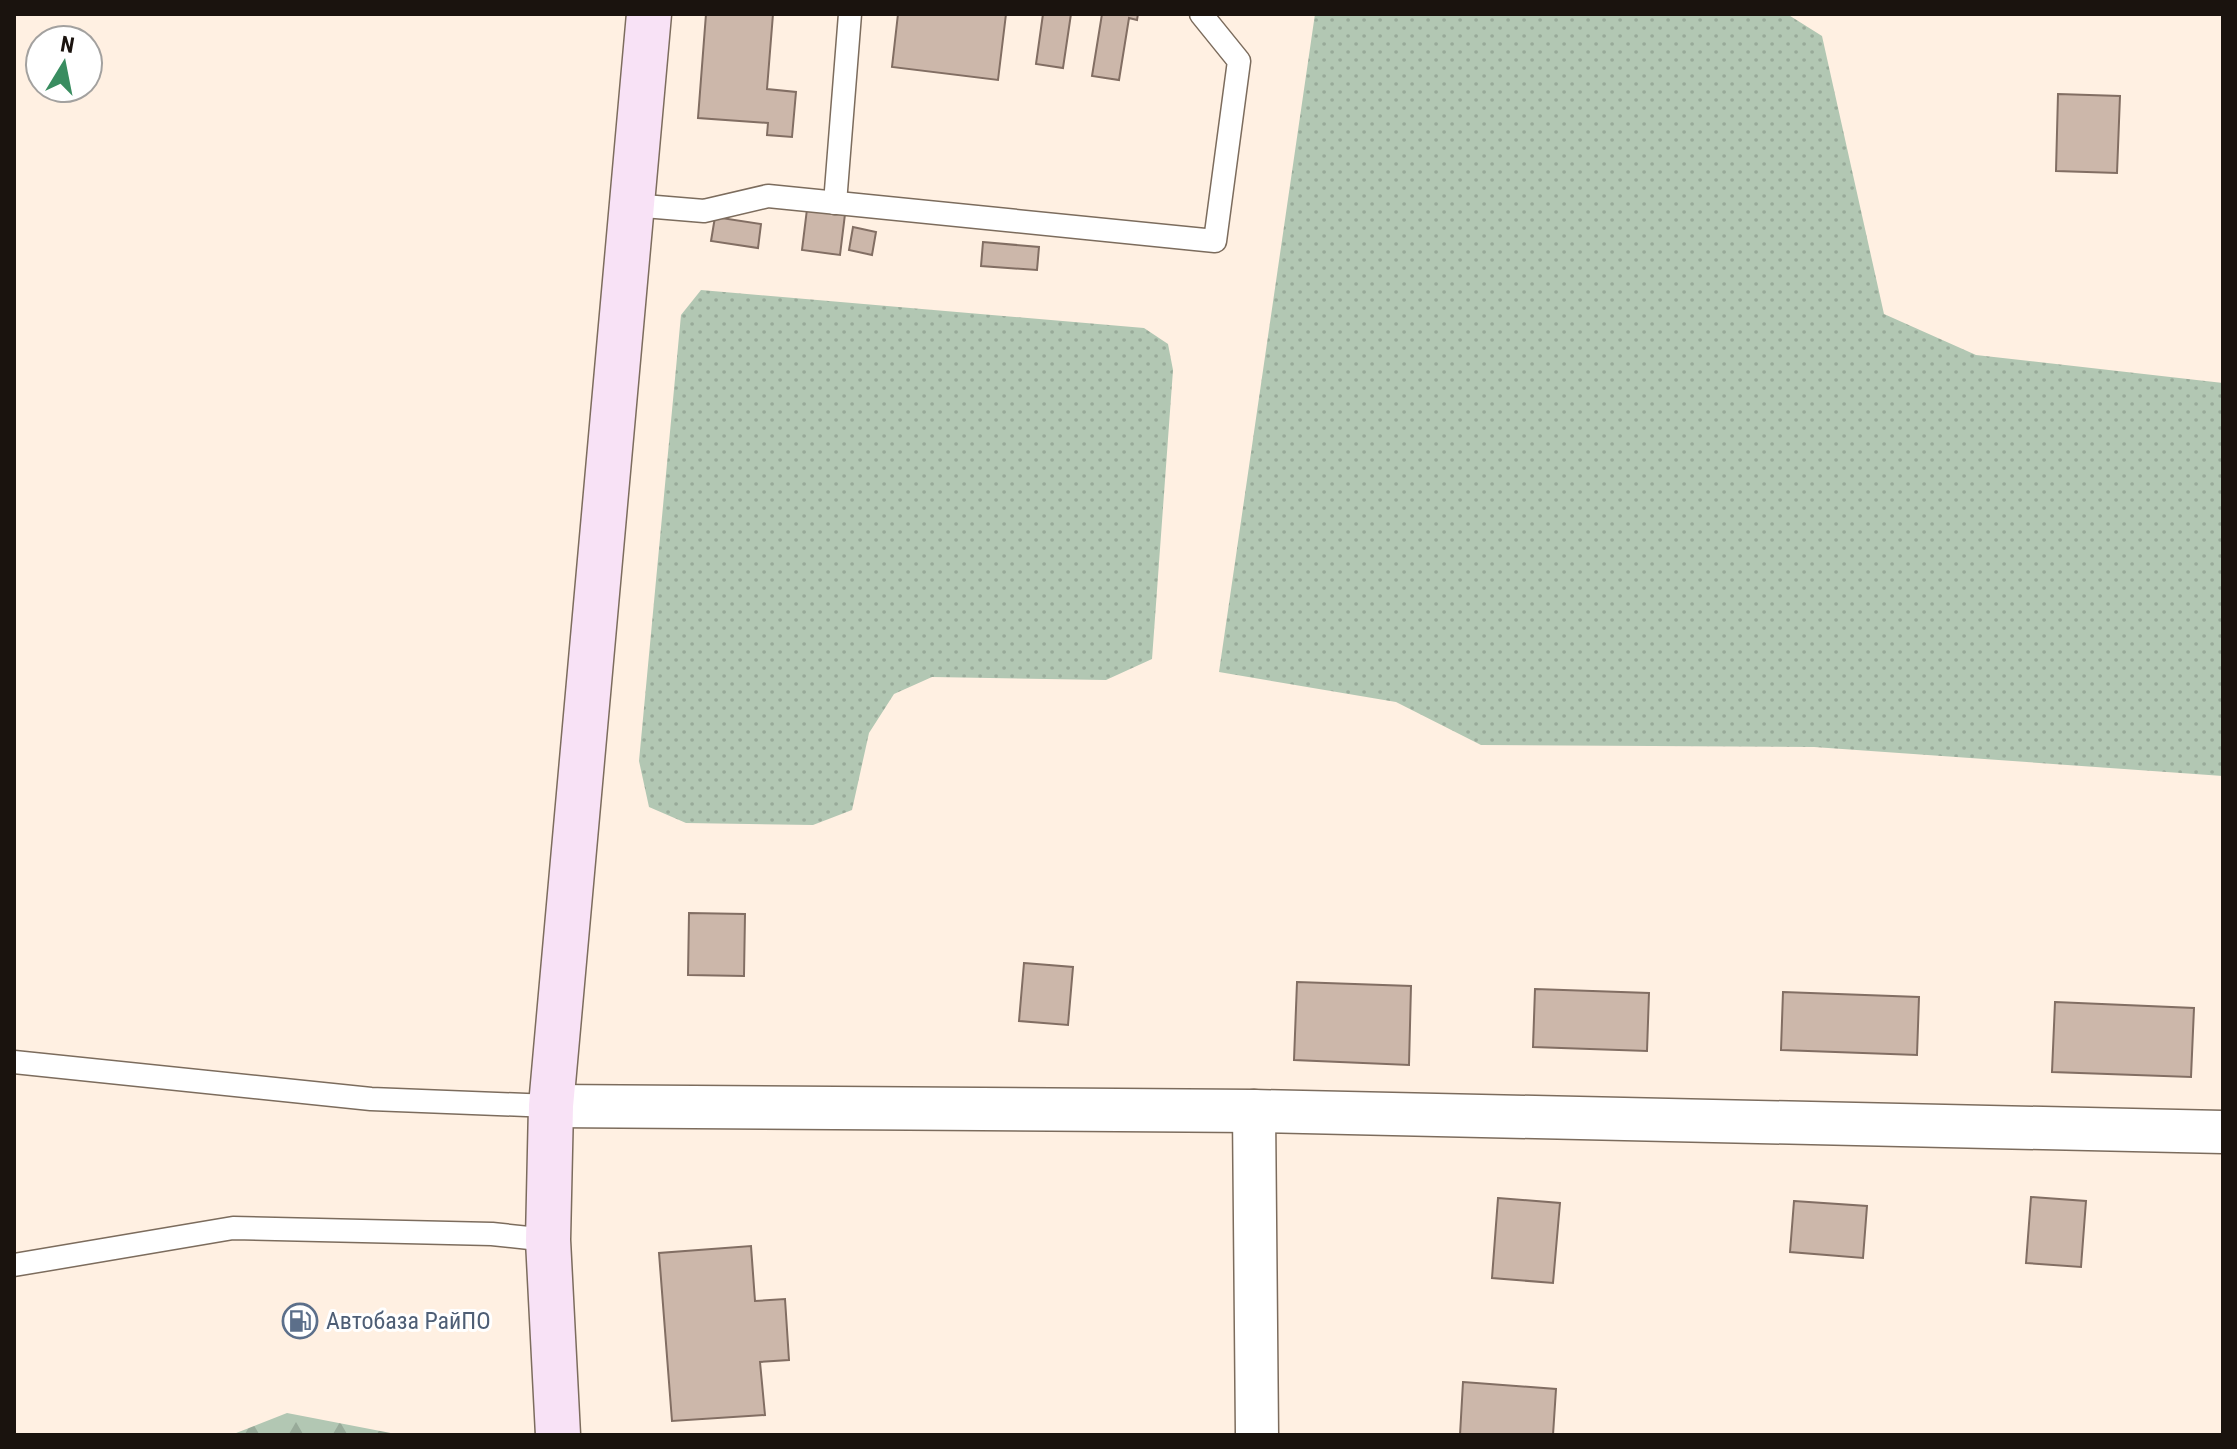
<svg xmlns="http://www.w3.org/2000/svg" width="2237" height="1449" viewBox="0 0 2237 1449" font-family="'Roboto Condensed',sans-serif">
  <style>
    .grass { fill: url(#grass-dots) }
    .forest { fill: url(#forest-firs) }
    .building { fill: #ccb7aa; stroke: #826e63; stroke-width: 2 }
    .lines { fill: none; stroke-linecap: round; stroke-linejoin: round }
    .lane-casing { stroke: #7c6c5d; stroke-width: 25 }
    .street-casing { stroke: #7c6c5d; stroke-width: 45 }
    .secondary-casing { stroke: #7c6c5d; stroke-width: 47 }
    .lane { stroke: #fff; stroke-width: 22 }
    .street { stroke: #fff; stroke-width: 42 }
    .secondary { stroke: #f8e2f6; stroke-width: 44 }
    .labels { text-anchor: middle; stroke-width: 6; stroke-linejoin: round; paint-order: stroke }
    .service-label { font-size: 24px; fill: #4e5e75; stroke: #fff; text-anchor: start }
  </style>
  <defs>
    <pattern id="grass-dots" width="8" height="8" patternUnits="userSpaceOnUse" patternTransform="scale(2)"><rect width="8" height="8" fill="#b2c7b3"/><path d="M2 2h.1M6 6h.1" fill="none" stroke="#98aa99" stroke-width="1.8" stroke-linecap="round"/></pattern>
    <pattern id="forest-firs" width="22" height="20" patternUnits="userSpaceOnUse" patternTransform="scale(2)"><rect width="22" height="20" fill="#b2c7b3"/><path d="M5 1l3.5 6h-7zM16 11l3.5 6h-7z" fill="#98aa99"/></pattern>
  </defs>
  <rect width="100%" height="100%" fill="#fff0e2"/>
  <g class="grass">
    <path d="M 1315,14 L 1787,14 L 1822,36 L 1884,314 L 1976,355 L 2223,383 L 2223,776 L 1814,747 L 1481,745 L 1396,702 L 1219,672 Z"/>
    <path d="M 701,290 L 1144,328 L 1168,344 L 1173,370 L 1152,659 L 1106,680 L 932,677 L 894,694 L 869,733 L 852,810 L 813,825 L 686,823 L 649,807 L 639,761 L 681,315 Z"/>
  </g>
  <path class="forest" d="M 287,1413 L 401,1435 L 231,1435 Z"/>
  <g class="building">
    <path d="M 706,14 L 773,14 L 767,89 L 796,92 L 792,137 L 767,135 L 768,123 L 698,118 Z"/>
    <path d="M 898,14 L 1006,14 L 998,80 L 892,67 Z"/>
    <path d="M 1043,14 L 1071,14 L 1063,68 L 1036,64 Z"/>
    <path d="M 1102,14 L 1138,14 L 1137,20 L 1129,18 L 1119,80 L 1092,76 Z"/>
    <path d="M 2058,94 L 2120,96 L 2117,173 L 2056,171 Z"/>
    <path d="M 807,209 L 845,214 L 840,255 L 802,250 Z"/>
    <path d="M 715,217 L 761,224 L 758,248 L 711,241 Z"/>
    <path d="M 853,227 L 876,232 L 872,255 L 849,250 Z"/>
    <path d="M 983,242 L 1039,247 L 1037,270 L 981,266 Z"/>
    <path d="M 689,913 L 745,914 L 744,976 L 688,975 Z"/>
    <path d="M 1024,963 L 1073,967 L 1068,1025 L 1019,1021 Z"/>
    <path d="M 1297,982 L 1411,986 L 1409,1065 L 1294,1060 Z"/>
    <path d="M 1535,989 L 1649,993 L 1647,1051 L 1533,1047 Z"/>
    <path d="M 1783,992 L 1919,997 L 1917,1055 L 1781,1050 Z"/>
    <path d="M 2055,1002 L 2194,1008 L 2191,1077 L 2052,1072 Z"/>
    <path d="M 2031,1197 L 2086,1201 L 2081,1267 L 2026,1263 Z"/>
    <path d="M 1498,1198 L 1560,1203 L 1553,1283 L 1492,1278 Z"/>
    <path d="M 1794,1201 L 1867,1206 L 1863,1258 L 1790,1252 Z"/>
    <path d="M 751,1246 L 755,1301 L 785,1299 L 789,1360 L 760,1362 L 765,1415 L 672,1421 L 659,1253 Z"/>
    <path d="M 1463,1382 L 1556,1389 L 1553,1435 L 1460,1435 Z"/>
  </g>
  <g class="lines">
    <g class="lane-casing">
      <g id="lane">
        <path d="M 835,203 L 850,14"/>
        <path d="M 632,205 L 704,211 L 768,196 L 1215,241 L 1239,61 L 1201,14"/>
        <path d="M 14,1062 L 371,1099 L 551,1106"/>
        <path d="M 14,1265 L 233,1228 L 492,1234 L 548,1240"/>
      </g>
    </g>
    <g class="street-casing">
      <g id="street">
        <path d="M 551,1106 L 1254,1111 L 2223,1132"/>
        <path d="M 1254,1111 L 1257,1435"/>
      </g>
    </g>
    <g class="secondary-casing">
      <path id="secondary" d="M 558,1435 L 548,1240 L 551,1106 L 649,14"/>
    </g>
    <use href="#lane" class="lane"/>
    <use href="#street" class="street"/>
    <use href="#secondary" class="secondary"/>
  </g>
  <defs>
    <g id="fuel-ring" transform="scale(1.8)"><circle r="9.5" fill="#fff" stroke="#5c6f8a" stroke-width="1.5"/><path d="M-5.5-6h7V0h2V4h1.3V-2.5L3-4.5l.8-.8L6-3V5H2.5V1h-1V6h-7ZM-4.2-4.7v3.2H.2V-4.7Z" fill="#5c6f8a"/></g>
  </defs>
  <g fill-rule="evenodd">
    <use href="#fuel-ring" x="300" y="1321"/>
  </g>
  <g class="labels">
    <g class="service-label">
      <text x="326" y="1329">Автобаза РайПО</text>
    </g>
  </g>
  <rect width="2237" height="1449" fill="none" stroke="#1a130e" stroke-width="32"/>
  <g transform="translate(64 64) rotate(10)"><circle r="38" fill="#ffffff" stroke="#a3a19f" stroke-width="2"/>
  <path d="M0-6L14 30L0 20L-14 30Z" fill="#398d60"/>
  <text y="-12" font-size="22" font-weight="bold" text-anchor="middle" fill="#1a130e">N</text>
  </g>
</svg>
